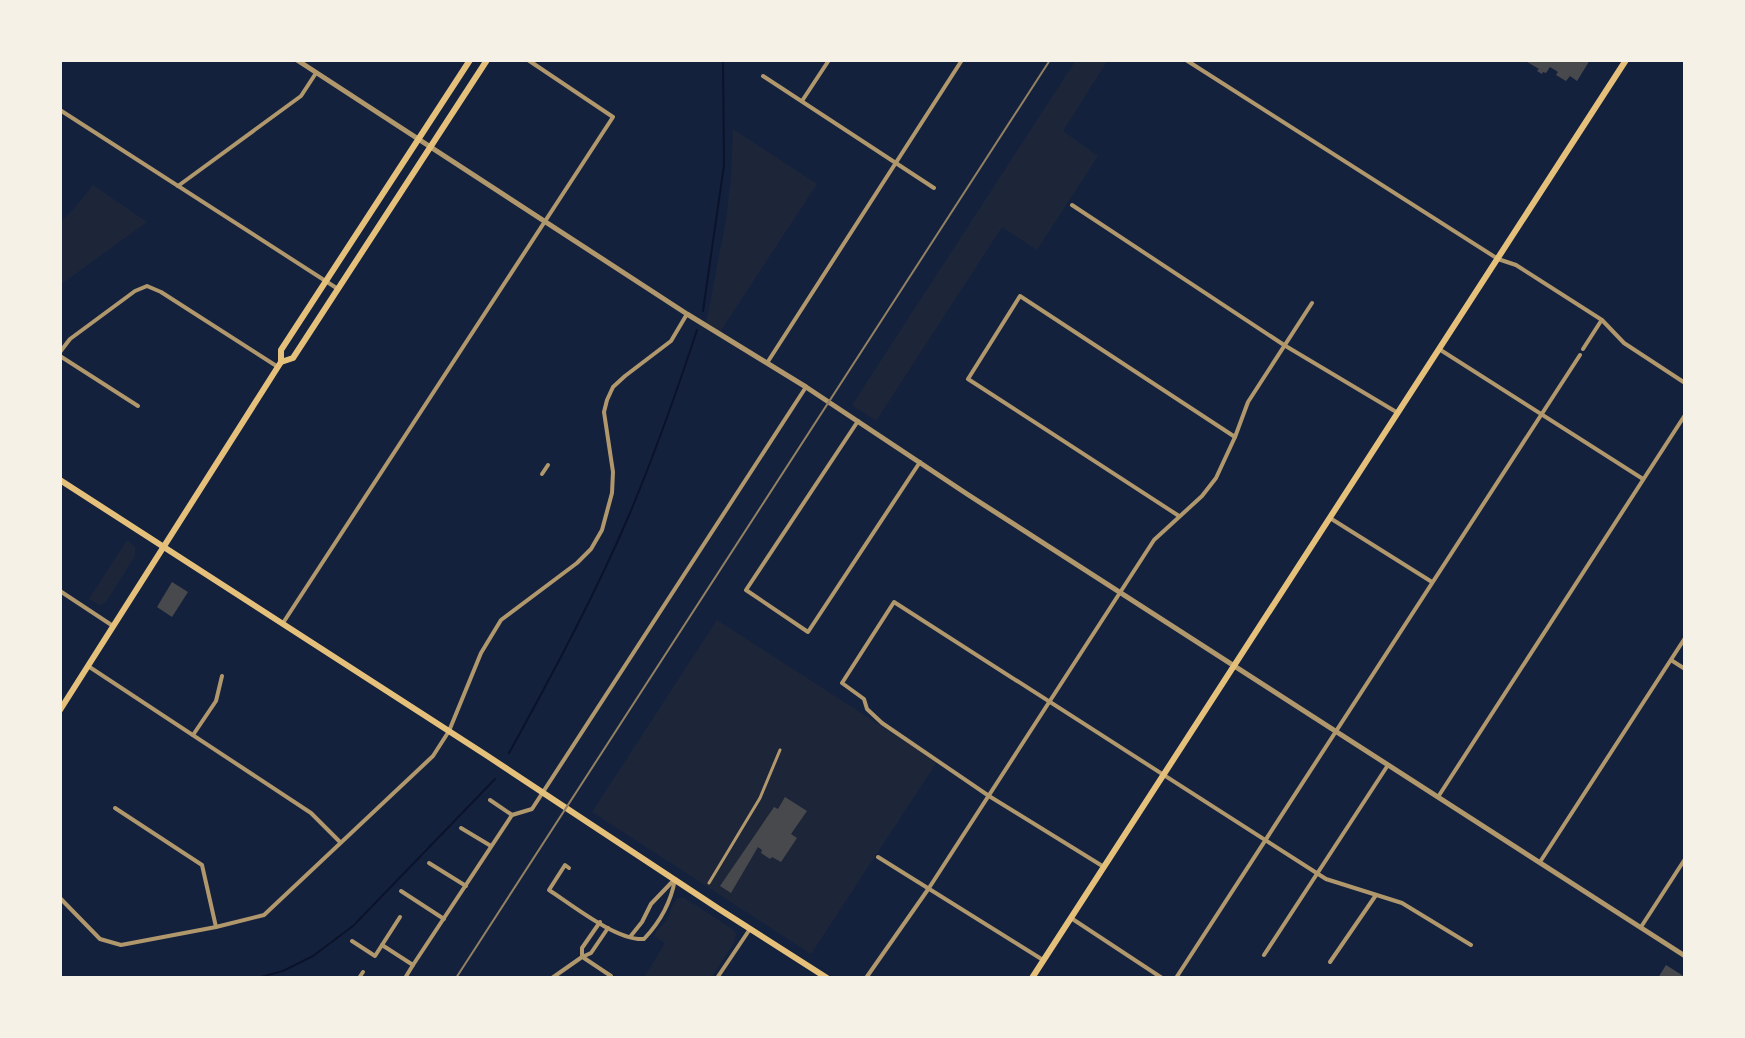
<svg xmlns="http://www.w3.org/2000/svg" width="1745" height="1038" viewBox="0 0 1745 1038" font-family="Rubik,sans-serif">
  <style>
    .green { fill: #1d2539 }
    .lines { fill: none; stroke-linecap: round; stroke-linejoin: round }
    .stream { stroke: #0b132b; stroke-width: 2 }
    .building { fill: #48494c }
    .pedestrian { stroke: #b1986c; stroke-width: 3 }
    .minor { stroke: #b1986c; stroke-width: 4 }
    .tertiary { stroke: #b1986c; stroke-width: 5 }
    .secondary { stroke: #e5c07b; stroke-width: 6 }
    .rail { stroke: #918062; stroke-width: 2 }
  </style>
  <rect width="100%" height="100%" fill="#14213d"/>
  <g class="green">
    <path d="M 1076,60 L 1108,60 L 1063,131 L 1098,156 L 1037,250 L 1002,227 L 876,421 L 852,405 Z"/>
    <path d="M 733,129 L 817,184 L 720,332 L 706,323 L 726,220 L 731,178 Z"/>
    <path d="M 93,185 L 147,222 L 60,285 L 60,223 L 78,204 Z"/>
    <path d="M 127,540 L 135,547 L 135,556 L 106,602 L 100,605 L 89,599 Z"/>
    <path d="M 717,620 L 937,762 L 811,954 L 592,812 Z"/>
    <path d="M 678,898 L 684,898 L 731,928 L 736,933 L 734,943 L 711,978 L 644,978 L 665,943 L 654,936 C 657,930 661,927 666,921 C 672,913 670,904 678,898 Z"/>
  </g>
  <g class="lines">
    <g class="stream">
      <path d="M 703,311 L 724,165 L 723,60"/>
      <path d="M 509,753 C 552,675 595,595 630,513 C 655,453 677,391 697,330"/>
      <path d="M 257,978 L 283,971 L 313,956 L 353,926 L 495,779"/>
    </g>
  </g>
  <g class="building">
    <path d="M 1524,60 L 1590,60 L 1577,81 L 1570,76 L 1566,81 L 1556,75 L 1558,72 L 1550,67 L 1546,73 L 1543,72 L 1542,74 L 1537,71 L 1539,69 Z"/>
    <path d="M 172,582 L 188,592 L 172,617 L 157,607 Z"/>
    <path d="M 785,797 L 807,811 L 791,834 L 797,838 L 781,862 L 772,857 L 770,859 L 761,853 L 762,850 L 758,847 L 731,893 L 720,886 L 774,807 L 778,809 Z"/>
    <path d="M 1666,965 L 1685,977 L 1685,978 L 1658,978 Z"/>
  </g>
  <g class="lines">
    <path class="pedestrian" d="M 709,883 L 760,798 L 780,750"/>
    <g class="minor">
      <path d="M 1186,60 L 1498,259 L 1516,265 L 1602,320 L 1624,343 L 1685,383"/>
      <path d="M 763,76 L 934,188"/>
      <path d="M 802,101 L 829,60"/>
      <path d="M 60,110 L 338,289"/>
      <path d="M 178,186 L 301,96 L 316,73"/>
      <path d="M 1072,205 L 1284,345 L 1398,413"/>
      <path d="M 1439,349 L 1643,479"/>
      <path d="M 1583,349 L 1601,321"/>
      <path d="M 60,352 L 70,339 L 135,291 L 147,286 L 161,292 L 278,367"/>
      <path d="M 60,356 L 138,406"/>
      <path d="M 767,363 L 962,60"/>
      <path d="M 858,421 L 746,590 L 808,632 L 920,462"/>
      <path d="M 542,474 L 548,465"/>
      <path d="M 1179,516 L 968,379 L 1020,296 L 1235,437"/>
      <path d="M 1330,518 L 1432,582"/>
      <path d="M 60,591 L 113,626"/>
      <path d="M 283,623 L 613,117 L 528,60"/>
      <path d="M 1671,660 L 1685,669"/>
      <path d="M 88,666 L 311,813 L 340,842"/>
      <path d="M 193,735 L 216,701 L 222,676"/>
      <path d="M 1438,797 L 1685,415"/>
      <path d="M 490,800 L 512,815"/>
      <path d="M 115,808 L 202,865 L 216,927"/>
      <path d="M 461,828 L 491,846"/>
      <path d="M 878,857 L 1043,960"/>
      <path d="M 1540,862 L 1685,638"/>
      <path d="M 429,863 L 466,886"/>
      <path d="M 1104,867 L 989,796 L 882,723 L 867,709 L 864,699 L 842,683 L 894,602 L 1326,879 L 1402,903 L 1471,945"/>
      <path d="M 569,868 L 565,865 L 549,890 C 572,905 617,941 644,939 C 660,922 671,903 675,879"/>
      <path d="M 401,891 L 444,919"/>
      <path d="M 60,898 L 100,939 L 121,945 L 216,927 L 264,915 L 433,756 L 449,731 L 481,653 L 501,620 L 577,563 L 591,549 L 602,530 L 612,493 L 613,472 L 604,412 L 607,400 L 613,387 L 625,376 L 671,341 L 687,314"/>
      <path d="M 1071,918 L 1162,978"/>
      <path d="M 1641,927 L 1685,859"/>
      <path d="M 630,937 L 642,922 L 651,904 L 673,881"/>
      <path d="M 352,941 L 375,956 L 382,945 L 413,965 L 512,815 L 532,809 L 806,387"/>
      <path d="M 382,945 L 400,917"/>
      <path d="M 1264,955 L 1388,765"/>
      <path d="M 582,957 L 582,948 L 600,922"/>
      <path d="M 584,958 L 611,976"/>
      <path d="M 1330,962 L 1376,895"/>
      <path d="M 359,978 L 363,972"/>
      <path d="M 405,978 L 413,965"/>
      <path d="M 552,978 L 582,957 L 591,953 L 608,928"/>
      <path d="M 717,978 L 750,929"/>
      <path d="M 866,978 L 929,888 L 1154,540 L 1202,496 L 1216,478 L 1235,437 L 1248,402 L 1312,303"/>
      <path d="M 1176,978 L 1580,355"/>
    </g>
    <path class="tertiary" d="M 297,60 L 687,314 L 806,387 L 967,494 L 1685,956"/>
    <g class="secondary">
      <path d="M 281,362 L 293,358 L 487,60"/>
      <path d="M 60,480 L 486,755 L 719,909 L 827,978"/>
      <path d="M 60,710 L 281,362 L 281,350 L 470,60"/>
      <path d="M 1032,978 L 1626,60"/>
    </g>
    <path class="rail" d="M 456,978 L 1050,60"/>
  </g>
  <rect width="1745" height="1038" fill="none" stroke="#f6f1e7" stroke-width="124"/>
</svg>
